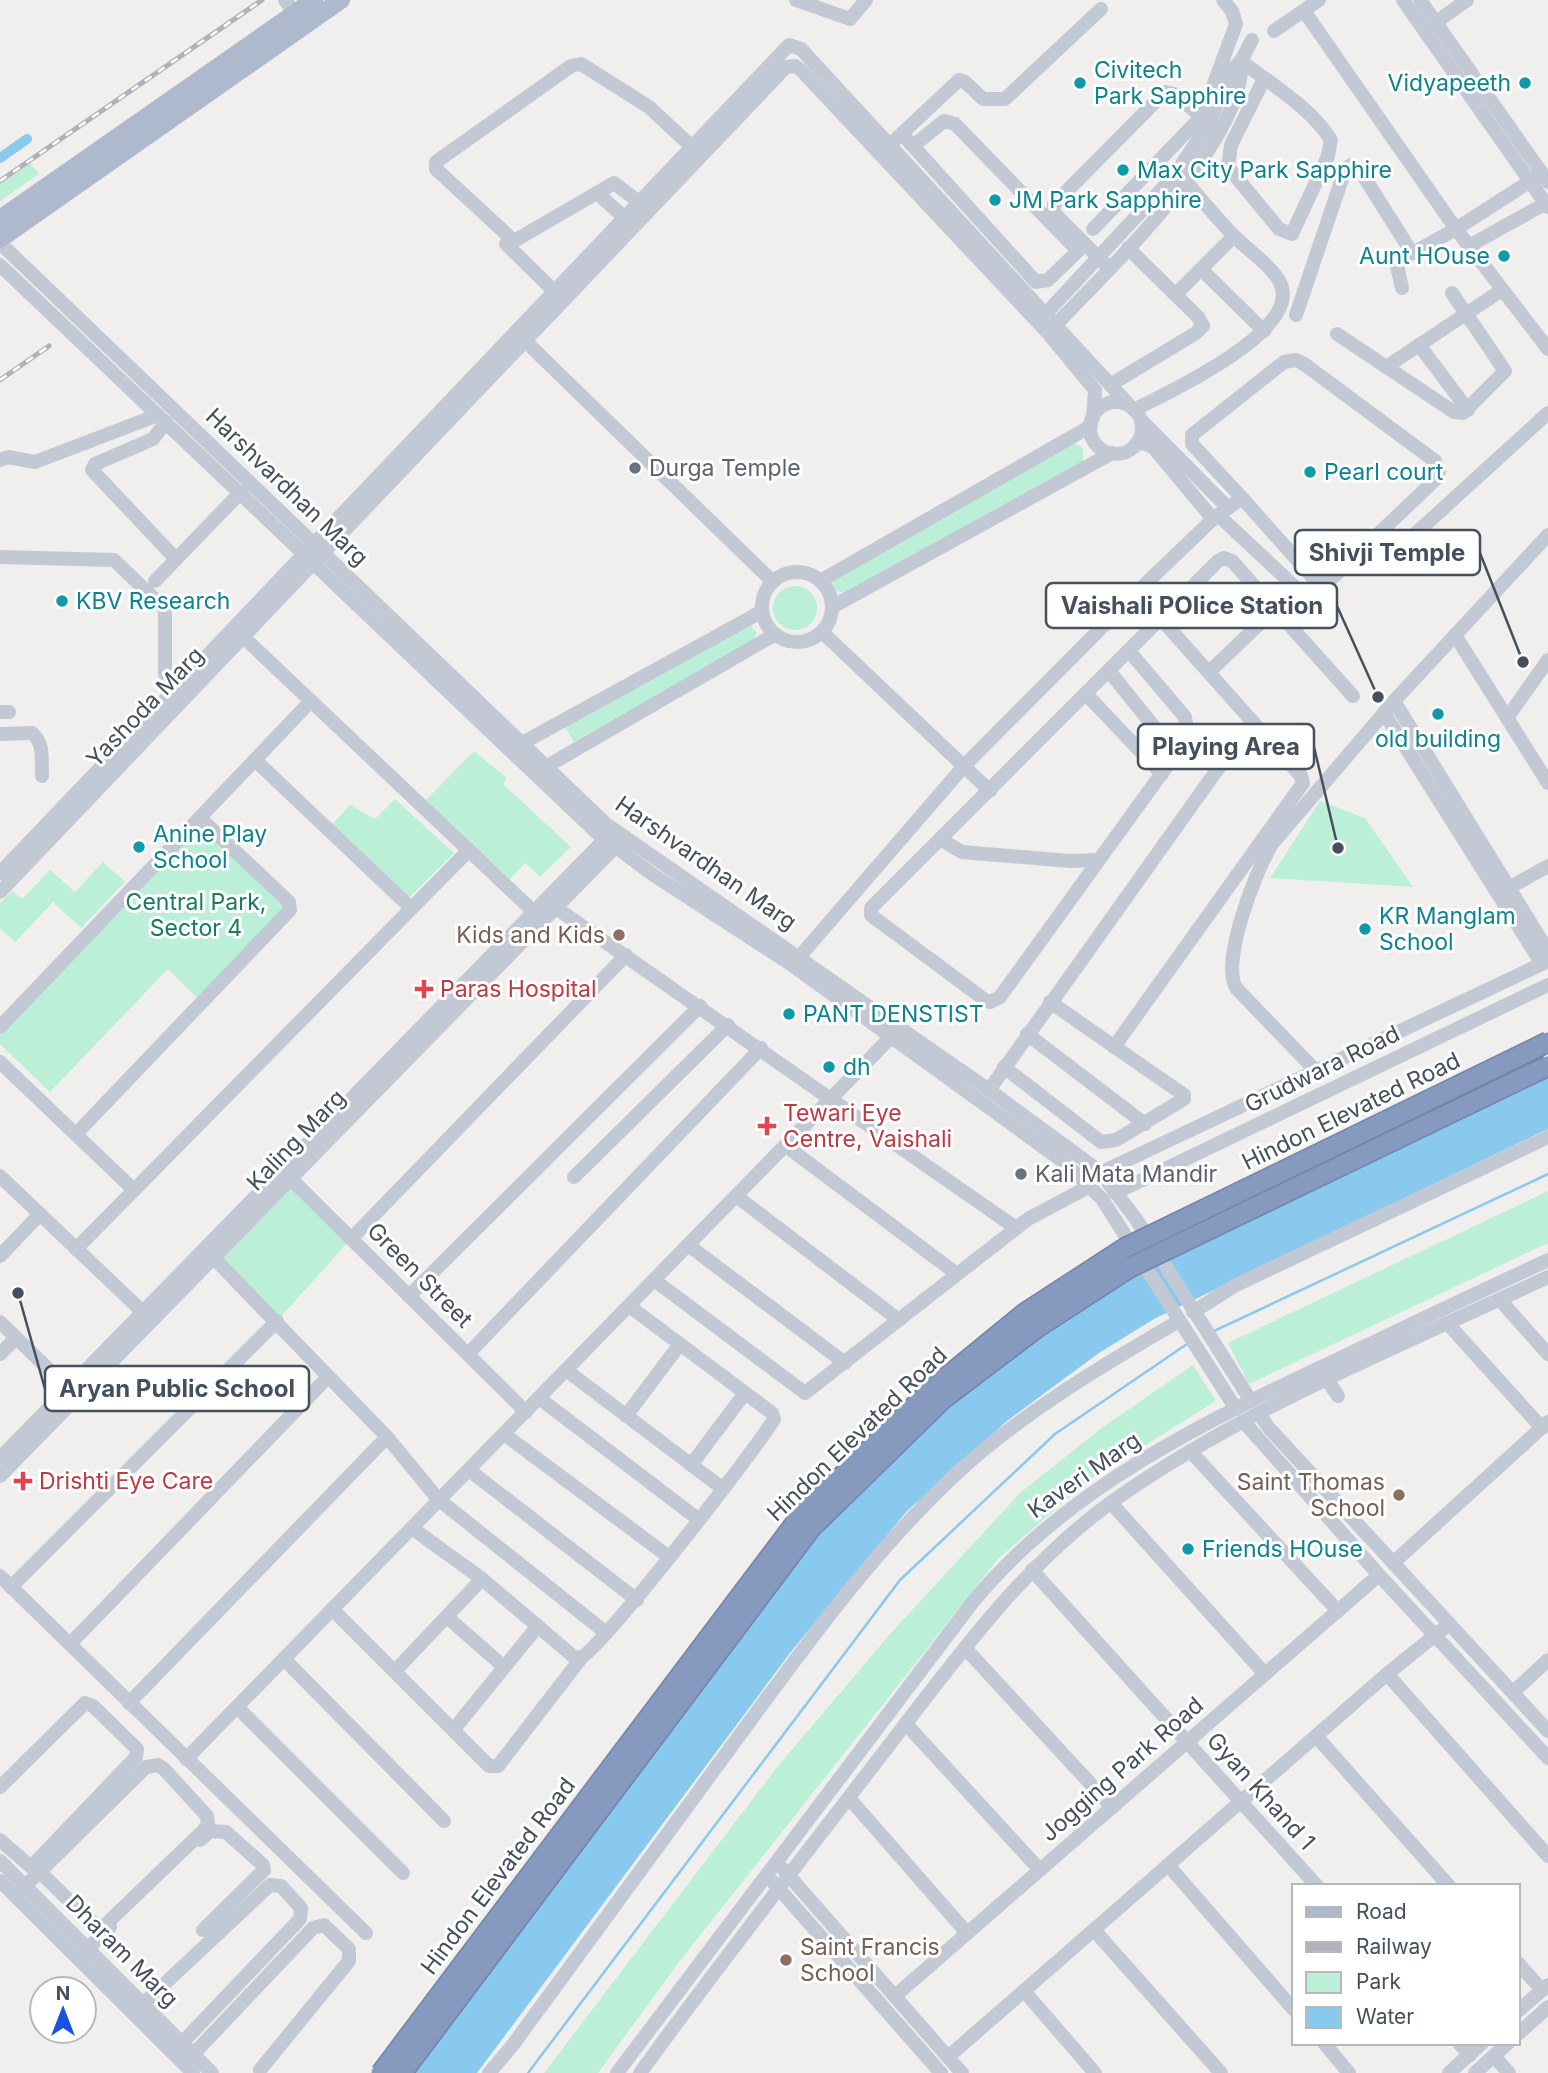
<svg xmlns="http://www.w3.org/2000/svg" width="1548" height="2073" viewBox="0 0 1548 2073" font-family="Inter,sans-serif">
  <style>
    .green { fill: #bcefd7 }
    .water { fill: #89c9ed }
    .lines { fill: none; stroke-linecap: round; stroke-linejoin: round }
    .stream { stroke: #89c9ed; stroke-width: 2.5 }
    .canal { stroke: #89c9ed; stroke-width: 10 }
    .minor { stroke: #c2c8d4; stroke-width: 14 }
    .major { stroke: #aeb9ce; stroke-width: 18 }
    .rail-casing { stroke: #b1b2b9; stroke-width: 5 }
    .rail { stroke: #fff; stroke-width: 2.5; stroke-dasharray: 8; stroke-linecap: butt }
    .highway-bridge-casing { stroke: #7184aa; stroke-width: 22; stroke-linecap: butt }
    .highway-bridge { stroke: #8699be; stroke-width: 19 }
    .culture-dot { fill: #0f9aa8; stroke: #fff; stroke-width: 2.5 }
    .worship-dot { fill: #6b7280; stroke: #fff; stroke-width: 2.5 }
    .education-dot { fill: #8d6e63; stroke: #fff; stroke-width: 2.5 }
    .health-dot { fill: #e0444e; stroke: #fff; stroke-width: 2.5 }
    .labels { text-anchor: middle; stroke-width: 6; stroke-linejoin: round; paint-order: stroke }
    .culture-label { font-size: 23px; fill: #0d838f; stroke: #fff; text-anchor: start }
    .worship-label { font-size: 23px; fill: #5b616d; stroke: #fff; text-anchor: start }
    .street-label { font-size: 23px; fill: #464f5c; stroke: #fff }
    .park-label { font-size: 23px; fill: #167e59; stroke: #fff }
    .education-label { font-size: 23px; fill: #785e54; stroke: #fff; text-anchor: end }
    .health-label { font-size: 23px; fill: #be3a42; stroke: #fff; text-anchor: start }
    .leader { fill: none; stroke: #464f5c; stroke-width: 2.5 }
    .callout-dot { fill: #464f5c; stroke: #fff; stroke-width: 2.5 }
    .callout { fill: #fff; stroke: #464f5c; stroke-width: 2.5 }
    .callout-label { font-size: 24px; text-anchor: middle; font-weight: bold; fill: #464f5c }
  </style>
  <rect width="100%" height="100%" fill="#f1efee"/>
  <g class="green">
    <path d="M 30,163 L 39,174 L 0,201 L 0,184 Z"/>
    <path d="M 1074,443 L 1083,448 L 1083,461 L 843,593 L 834,590 L 832,579 Z"/>
    <circle cx="795" cy="608" r="22"/>
    <path d="M 751,626 L 757,633 L 752,642 L 574,742 L 563,725 L 743,627 Z"/>
    <path d="M 474,751 L 507,778 L 503,784 L 571,847 L 540,877 L 525,863 L 510,879 L 424,802 Z"/>
    <path d="M 395,799 L 454,853 L 405,902 L 328,829 L 350,805 L 375,819 Z"/>
    <path d="M 1320,801 L 1365,818 L 1413,887 L 1270,878 Z"/>
    <path d="M 198,825 L 287,908 L 198,999 L 168,969 L 50,1092 L 0,1044 L 0,1035 Z"/>
    <path d="M 103,862 L 125,882 L 81,928 L 53,902 L 15,942 L 0,928 L 0,903 L 12,891 L 22,899 L 50,870 L 75,892 Z"/>
    <path d="M 291,1179 L 351,1239 L 277,1321 L 213,1257 Z"/>
    <path d="M 1548,1191 L 1548,1243 L 1249,1384 L 1228,1343 Z"/>
    <path d="M 1193,1365 L 1216,1401 L 1089,1480 L 998,1559 L 679,1962 L 598,2073 L 544,2073 L 778,1766 L 891,1633 L 1020,1493 L 1103,1427 Z"/>
  </g>
  <path class="water" d="M 1548,1056 L 1548,1129 L 1154,1319 L 1099,1353 L 1007,1421 L 907,1511 L 790,1653 L 477,2073 L 399,2073 L 769,1568 L 932,1403 L 1100,1274 L 1262,1191 Z"/>
  <g class="lines">
    <g class="stream">
      <path d="M 1212,1332 L 1548,1174"/>
      <path d="M 528,2073 L 900,1580 L 1055,1434 L 1187,1344"/>
    </g>
    <path class="canal" d="M 0,158 L 27,139"/>
    <g class="minor">
      <path d="M 285,0 L 301,21"/>
      <path d="M 796,0 L 850,19 L 866,0"/>
      <path d="M 1403,0 L 1548,207"/>
      <path d="M 1420,0 L 1548,182"/>
      <path d="M 1304,11 L 1456,229 L 1548,349"/>
      <path d="M 1428,28 L 1467,0"/>
      <path d="M 1274,31 L 1319,0"/>
      <path d="M 1241,61 C 1271,84 1311,108 1331,140 L 1328,156 L 1292,234 L 1279,229 L 1228,167 L 1231,145 L 1264,79"/>
      <path d="M 902,134 L 1036,282 L 1048,280 L 1078,251 L 955,124 L 944,121 L 913,146"/>
      <path d="M 895,140 L 959,80 L 965,82 L 983,99 L 1005,99 L 1101,9"/>
      <path d="M 597,193 L 624,217"/>
      <path d="M 639,202 L 614,183 L 514,241 L 436,169 L 436,162 L 571,66 L 581,64 L 649,107 L 691,146"/>
      <path d="M 1093,229 L 1202,116 L 1236,24 L 1232,11 L 1223,0"/>
      <path d="M 0,243 L 606,824 L 989,1090 L 1099,1171 L 1136,1219 L 1251,1401"/>
      <path d="M 506,244 L 554,291"/>
      <path d="M 1469,246 L 1548,202"/>
      <path d="M 1105,264 L 1054,213 L 1054,204 L 1165,92 L 1174,94 L 1215,127"/>
      <path d="M 0,265 L 597,833 L 652,874 L 792,965 L 1064,1162 L 1102,1199 L 1236,1409"/>
      <path d="M 1201,269 L 1264,331"/>
      <path d="M 1402,288 L 1397,266 L 1400,260 L 1456,229 L 1535,178"/>
      <path d="M 1176,294 L 1234,236"/>
      <path d="M 1296,315 L 1345,170 L 1351,165 L 1361,172 L 1412,253"/>
      <path d="M 1039,321 L 1174,176 L 1209,124 L 1229,73 L 1241,61 L 1252,40"/>
      <path d="M 1049,332 C 1102,275 1247,141 1241,61"/>
      <path d="M 1337,334 L 1454,412 L 1463,413 L 1505,371 L 1452,293"/>
      <path d="M 519,335 L 773,582"/>
      <path d="M 1419,345 L 1468,410"/>
      <path d="M 1386,367 L 1502,290"/>
      <path d="M 1110,385 L 1196,333 L 1203,326 L 1198,317 L 1128,248"/>
      <circle cx="1116" cy="428" r="26"/>
      <path d="M 1134,410 C 1165,394 1311,328 1278,279 C 1268,263 1249,251 1236,238 C 1218,220 1202,200 1186,182"/>
      <path d="M 1141,420 L 1228,508"/>
      <path d="M 166,422 L 153,439 L 95,464 L 92,470 L 176,559"/>
      <path d="M 1136,444 L 1144,443 L 1153,447 L 1213,519"/>
      <path d="M 0,460 L 8,457 L 35,462 L 158,415"/>
      <path d="M 1218,515 L 1308,599"/>
      <path d="M 1548,535 L 1394,701 L 1548,951"/>
      <path d="M 0,557 L 114,560 L 165,609 L 165,674"/>
      <path d="M 1437,566 L 1413,540 L 1414,535 L 1548,413"/>
      <circle cx="797" cy="607" r="35"/>
      <path d="M 155,581 L 241,492"/>
      <path d="M 820,581 L 1091,426"/>
      <path d="M 832,607 L 1112,453"/>
      <path d="M 237,631 L 534,912"/>
      <path d="M 822,632 L 990,791"/>
      <path d="M 1455,635 L 1548,783"/>
      <path d="M 1129,651 L 1185,717 L 1188,737 L 1000,997 L 990,1002 L 985,1000 L 876,919 L 871,915 L 871,908 L 1218,561 L 1224,558 L 1232,561 L 1353,696"/>
      <path d="M 1109,671 L 1176,754"/>
      <path d="M 1209,672 L 1275,609"/>
      <path d="M 1086,694 L 1162,774"/>
      <path d="M 0,712 L 9,712"/>
      <path d="M 1384,713 L 1542,964"/>
      <path d="M 1507,718 L 1548,660"/>
      <path d="M 0,734 L 32,733 C 45,744 41,760 42,776"/>
      <path d="M 517,746 L 761,612"/>
      <path d="M 255,760 L 411,908"/>
      <path d="M 542,769 L 774,635"/>
      <path d="M 940,839 L 962,852 L 1070,861 L 1098,860"/>
      <path d="M 0,873 L 789,45 L 801,49 L 1130,406"/>
      <path d="M 1509,888 L 1548,866"/>
      <path d="M 0,892 L 786,67 L 795,66 L 801,70 L 1048,333 L 1095,390 L 1093,418"/>
      <path d="M 549,903 L 1016,1228"/>
      <path d="M 794,963 L 965,765 L 1137,592 L 1213,519 L 1242,498 L 1192,444 L 1192,435 L 1284,362 L 1296,360 L 1304,364 L 1435,461 L 1439,472 L 1437,478 L 1327,583 L 1316,581 L 1242,498"/>
      <path d="M 0,1027 L 311,701"/>
      <path d="M 1027,1034 L 1145,1124"/>
      <path d="M 1114,1047 L 1303,783 L 1301,776 L 1137,592"/>
      <path d="M 0,1062 L 134,1190"/>
      <path d="M 1004,1067 L 1101,1142 L 1116,1140 L 1184,1099 L 1184,1095 L 1050,1002"/>
      <path d="M 1316,1071 L 1237,989 C 1219,965 1256,870 1272,844 L 1390,706"/>
      <path d="M 989,1090 L 1252,721"/>
      <path d="M 76,1134 L 290,910 L 289,902 L 200,818"/>
      <path d="M 786,1146 L 957,1274"/>
      <path d="M 285,1173 L 526,1412"/>
      <path d="M 1100,1173 L 1548,961"/>
      <path d="M 0,1176 L 148,1317"/>
      <path d="M 574,1177 L 728,1025"/>
      <path d="M 1115,1193 L 1548,985"/>
      <path d="M 736,1196 L 899,1320"/>
      <path d="M 351,1239 L 626,955"/>
      <path d="M 688,1245 L 845,1363"/>
      <path d="M 76,1249 L 469,850"/>
      <path d="M 207,1251 L 387,1437 L 438,1499 L 605,1632"/>
      <path d="M 0,1256 L 40,1214"/>
      <path d="M 654,1280 L 805,1393 L 1028,1219 L 1090,1186"/>
      <path d="M 409,1296 L 700,1006"/>
      <path d="M 1500,1300 L 1548,1354"/>
      <path d="M 1193,1312 L 1234,1286 L 1548,1137"/>
      <path d="M 0,1322 L 74,1394"/>
      <path d="M 1448,1324 L 1542,1428"/>
      <path d="M 0,1354 L 16,1338"/>
      <path d="M 468,1354 L 761,1048"/>
      <path d="M 566,1370 L 722,1488"/>
      <path d="M 1328,1381 L 1338,1396"/>
      <path d="M 539,1398 L 698,1519"/>
      <path d="M 1259,1414 L 1269,1428 L 1548,1731"/>
      <path d="M 626,1416 L 680,1344"/>
      <path d="M 1244,1422 L 1379,1575 L 1548,1758"/>
      <path d="M 504,1434 L 669,1557"/>
      <path d="M 1190,1451 L 1338,1611"/>
      <path d="M 0,1458 L 611,833"/>
      <path d="M 691,1465 L 745,1393"/>
      <path d="M 469,1470 L 637,1600"/>
      <path d="M 0,1476 L 621,841"/>
      <path d="M 1111,1503 L 1265,1674"/>
      <path d="M 412,1528 L 482,1579 L 574,1657 L 580,1658 C 598,1653 758,1447 774,1419 L 772,1413 L 629,1306"/>
      <path d="M 1393,1563 L 1548,1422"/>
      <path d="M 1032,1570 L 1317,1886"/>
      <path d="M 0,1576 L 366,1933"/>
      <path d="M 11,1587 L 277,1321"/>
      <path d="M 332,1609 L 489,1766 L 498,1766 L 582,1657"/>
      <path d="M 447,1617 L 504,1667"/>
      <path d="M 70,1644 L 328,1377"/>
      <path d="M 965,1648 L 1112,1807"/>
      <path d="M 284,1659 L 444,1821"/>
      <path d="M 395,1671 L 482,1579"/>
      <path d="M 1387,1674 L 1548,1856"/>
      <path d="M 1513,1692 L 1548,1660"/>
      <path d="M 129,1703 L 387,1437"/>
      <path d="M 237,1707 L 403,1873"/>
      <path d="M 906,1724 L 1040,1870"/>
      <path d="M 454,1729 L 537,1627"/>
      <path d="M 1316,1736 L 1449,1886"/>
      <path d="M 186,1759 L 891,1037"/>
      <path d="M 0,1787 L 85,1703 L 93,1706 L 137,1749 L 136,1757 L 31,1867 L 0,1840"/>
      <path d="M 849,1798 L 967,1933"/>
      <path d="M 200,1840 L 210,1831 L 226,1832 L 263,1865 L 264,1870 L 203,1930"/>
      <path d="M 0,1861 L 212,2073"/>
      <path d="M 1168,1865 L 1294,2010"/>
      <path d="M 783,1869 L 962,2073"/>
      <path d="M 0,1881 L 193,2073"/>
      <path d="M 773,1882 L 941,2073"/>
      <path d="M 15,1896 L 146,1767 L 158,1765 L 164,1769 L 207,1816 L 208,1824 L 203,1831 L 102,1928 L 88,1919 L 40,1872"/>
      <path d="M 1094,1930 L 1221,2073"/>
      <path d="M 78,1958 L 110,1927"/>
      <path d="M 1518,1963 L 1542,1990"/>
      <path d="M 1024,1991 L 1095,2073"/>
      <path d="M 895,1996 L 1379,1575"/>
      <path d="M 143,2004 L 270,1885 L 281,1886 L 301,1908 L 300,1919 L 182,2043"/>
      <path d="M 1518,2011 L 1548,1985"/>
      <path d="M 1518,2034 L 1548,2007"/>
      <path d="M 1324,2043 L 1349,2073"/>
      <path d="M 1459,2043 L 1470,2055"/>
      <path d="M 1494,2056 L 1509,2073"/>
      <path d="M 948,2057 L 1387,1674 L 1449,1624"/>
      <path d="M 184,2064 L 313,1928 L 324,1925 L 349,1949 L 349,1961 L 260,2070"/>
      <path d="M 489,2073 L 512,2046 C 585,1947 658,1847 731,1747 C 800,1653 871,1553 957,1473 C 1024,1412 1101,1366 1179,1321"/>
      <path d="M 617,2073 L 972,1603 C 1066,1488 1204,1422 1336,1360 C 1407,1326 1477,1293 1548,1260"/>
      <path d="M 640,2073 C 718,1966 799,1862 880,1757 C 951,1666 1018,1569 1113,1501 C 1246,1407 1401,1346 1548,1277"/>
      <path d="M 1449,2073 L 1482,2043"/>
      <path d="M 1475,2073 L 1508,2043"/>
    </g>
    <g class="major">
      <path d="M 0,219 L 314,0"/>
      <path d="M 0,239 L 341,0"/>
    </g>
    <g class="rail-casing">
      <g id="rail">
        <path d="M 0,181 L 262,0"/>
        <path d="M 0,380 L 49,346"/>
      </g>
    </g>
    <use href="#rail" class="rail"/>
    <g class="highway-bridge-casing">
      <g id="highway-bridge">
        <path d="M 381,2073 L 800,1517 L 932,1389 L 1025,1313 L 1125,1248 L 1548,1042"/>
        <path d="M 402,2073 L 811,1528 L 943,1399 L 1038,1327 L 1129,1268 L 1548,1066"/>
      </g>
    </g>
    <use href="#highway-bridge" class="highway-bridge"/>
  </g>
  <g class="culture-dot">
    <circle cx="1080" cy="83" r="7"/>
    <circle cx="1525" cy="83" r="7"/>
    <circle cx="1123" cy="170" r="7"/>
    <circle cx="995" cy="200" r="7"/>
    <circle cx="1504" cy="256" r="7"/>
    <circle cx="1310" cy="472" r="7"/>
    <circle cx="62" cy="601" r="7"/>
    <circle cx="1438" cy="714" r="7"/>
    <circle cx="139" cy="847" r="7"/>
    <circle cx="1365" cy="929" r="7"/>
    <circle cx="789" cy="1014" r="7"/>
    <circle cx="829" cy="1067" r="7"/>
    <circle cx="1188" cy="1549" r="7"/>
  </g>
  <g class="worship-dot">
    <circle cx="635" cy="468" r="7"/>
    <circle cx="1021" cy="1174" r="7"/>
  </g>
  <g class="education-dot">
    <circle cx="619" cy="935" r="7"/>
    <circle cx="1399" cy="1495" r="7"/>
    <circle cx="786" cy="1960" r="7"/>
  </g>
  <g class="health-dot">
    <path d="M420.5 978.5h7v7h7v7h-7v7h-7v-7h-7v-7h7z"/>
    <path d="M763.5 1115.5h7v7h7v7h-7v7h-7v-7h-7v-7h7z"/>
    <path d="M19.5 1470.5h7v7h7v7h-7v7h-7v-7h-7v-7h7z"/>
  </g>
  <g class="labels">
    <g class="culture-label">
      <text x="1094" y="78">Civitech<tspan x="1094" dy="26">Park Sapphire</tspan></text>
      <text x="1511" y="91" text-anchor="end">Vidyapeeth</text>
      <text x="1137" y="178">Max City Park Sapphire</text>
      <text x="1009" y="208">JM Park Sapphire</text>
      <text x="1490" y="264" text-anchor="end">Aunt HOuse</text>
      <text x="1324" y="480">Pearl court</text>
      <text x="76" y="609">KBV Research</text>
      <text x="1438" y="747" text-anchor="middle">old building</text>
      <text x="153" y="842">Anine Play<tspan x="153" dy="26">School</tspan></text>
      <text x="1379" y="924">KR Manglam<tspan x="1379" dy="26">School</tspan></text>
      <text x="803" y="1022">PANT DENSTIST</text>
      <text x="843" y="1075">dh</text>
      <text x="1202" y="1557">Friends HOuse</text>
    </g>
    <g class="worship-label">
      <text x="649" y="476">Durga Temple</text>
      <text x="1035" y="1182">Kali Mata Mandir</text>
    </g>
    <g class="street-label">
      <text transform="translate(287 487) rotate(44)" y="8">Harshvardhan Marg</text>
      <text transform="translate(145 707) rotate(-46)" y="8">Yashoda Marg</text>
      <text transform="translate(706 863) rotate(35)" y="8">Harshvardhan Marg</text>
      <text transform="translate(1322 1069) rotate(-26)" y="8">Grudwara Road</text>
      <text transform="translate(1351 1111) rotate(-26)" y="8">Hindon Elevated Road</text>
      <text transform="translate(296 1140) rotate(-46)" y="8">Kaling Marg</text>
      <text transform="translate(420 1275) rotate(45)" y="8">Green Street</text>
      <text transform="translate(857 1434) rotate(-44)" y="8">Hindon Elevated Road</text>
      <text transform="translate(1084 1475) rotate(-35)" y="8">Kaveri Marg</text>
      <text transform="translate(1122 1769) rotate(-41)" y="8">Jogging Park Road</text>
      <text transform="translate(1261 1791) rotate(48)" y="8">Gyan Khand 1</text>
      <text transform="translate(498 1876) rotate(-53)" y="8">Hindon Elevated Road</text>
      <text transform="translate(122 1951) rotate(45)" y="8">Dharam Marg</text>
    </g>
    <g class="park-label">
      <text x="196" y="910">Central Park,<tspan x="196" dy="26">Sector 4</tspan></text>
    </g>
    <g class="education-label">
      <text x="605" y="943">Kids and Kids</text>
      <text x="1385" y="1490">Saint Thomas<tspan x="1385" dy="26">School</tspan></text>
      <text x="800" y="1955" text-anchor="start">Saint Francis<tspan x="800" dy="26">School</tspan></text>
    </g>
    <g class="health-label">
      <text x="440" y="997">Paras Hospital</text>
      <text x="783" y="1121">Tewari Eye<tspan x="783" dy="26">Centre, Vaishali</tspan></text>
      <text x="39" y="1489">Drishti Eye Care</text>
    </g>
  </g>
  <path class="leader" d="M1523 662L1480 553M1378 697L1337 606M1338 848L1314 747M18 1293L45 1389"/>
  <g class="callout-dot">
    <circle cx="1523" cy="662" r="7"/>
    <circle cx="1378" cy="697" r="7"/>
    <circle cx="1338" cy="848" r="7"/>
    <circle cx="18" cy="1293" r="7"/>
  </g>
  <g class="callout">
    <rect x="1295" y="530" width="185" height="45" rx="7"/>
    <rect x="1046" y="583" width="291" height="45" rx="7"/>
    <rect x="1138" y="724" width="176" height="45" rx="7"/>
    <rect x="45" y="1366" width="264" height="45" rx="7"/>
  </g>
  <g class="callout-label">
    <text x="1387" y="561">Shivji Temple</text>
    <text x="1192" y="614">Vaishali POlice Station</text>
    <text x="1226" y="755">Playing Area</text>
    <text x="177" y="1397">Aryan Public School</text>
  </g>
  <rect x="1292" y="1884" width="228" height="161" fill="#ffffff" stroke="#b5b9be" stroke-width="2"/>
  <rect x="1306" y="1907" width="35" height="10" fill="#aeb9ce" stroke="#b5b9be" stroke-width="2"/>
  <text x="1356" y="1919" font-size="21" fill="#464f5c">Road</text>
  <rect x="1306" y="1942" width="35" height="10" fill="#b1b2b9" stroke="#b5b9be" stroke-width="2"/>
  <text x="1356" y="1954" font-size="21" fill="#464f5c">Railway</text>
  <rect x="1306" y="1972" width="35" height="21" fill="#bcefd7" stroke="#b5b9be" stroke-width="2"/>
  <text x="1356" y="1989" font-size="21" fill="#464f5c">Park</text>
  <rect x="1306" y="2007" width="35" height="21" fill="#89c9ed" stroke="#b5b9be" stroke-width="2"/>
  <text x="1356" y="2024" font-size="21" fill="#464f5c">Water</text>
  <g transform="translate(63 2010)"><circle r="33" fill="#ffffff" stroke="#b5b9be" stroke-width="2"/>
  <path d="M0-5L12 26L0 18L-12 26Z" fill="#1753e2"/>
  <text y="-10" font-size="19" font-weight="bold" text-anchor="middle" fill="#464f5c">N</text>
  </g>
</svg>
